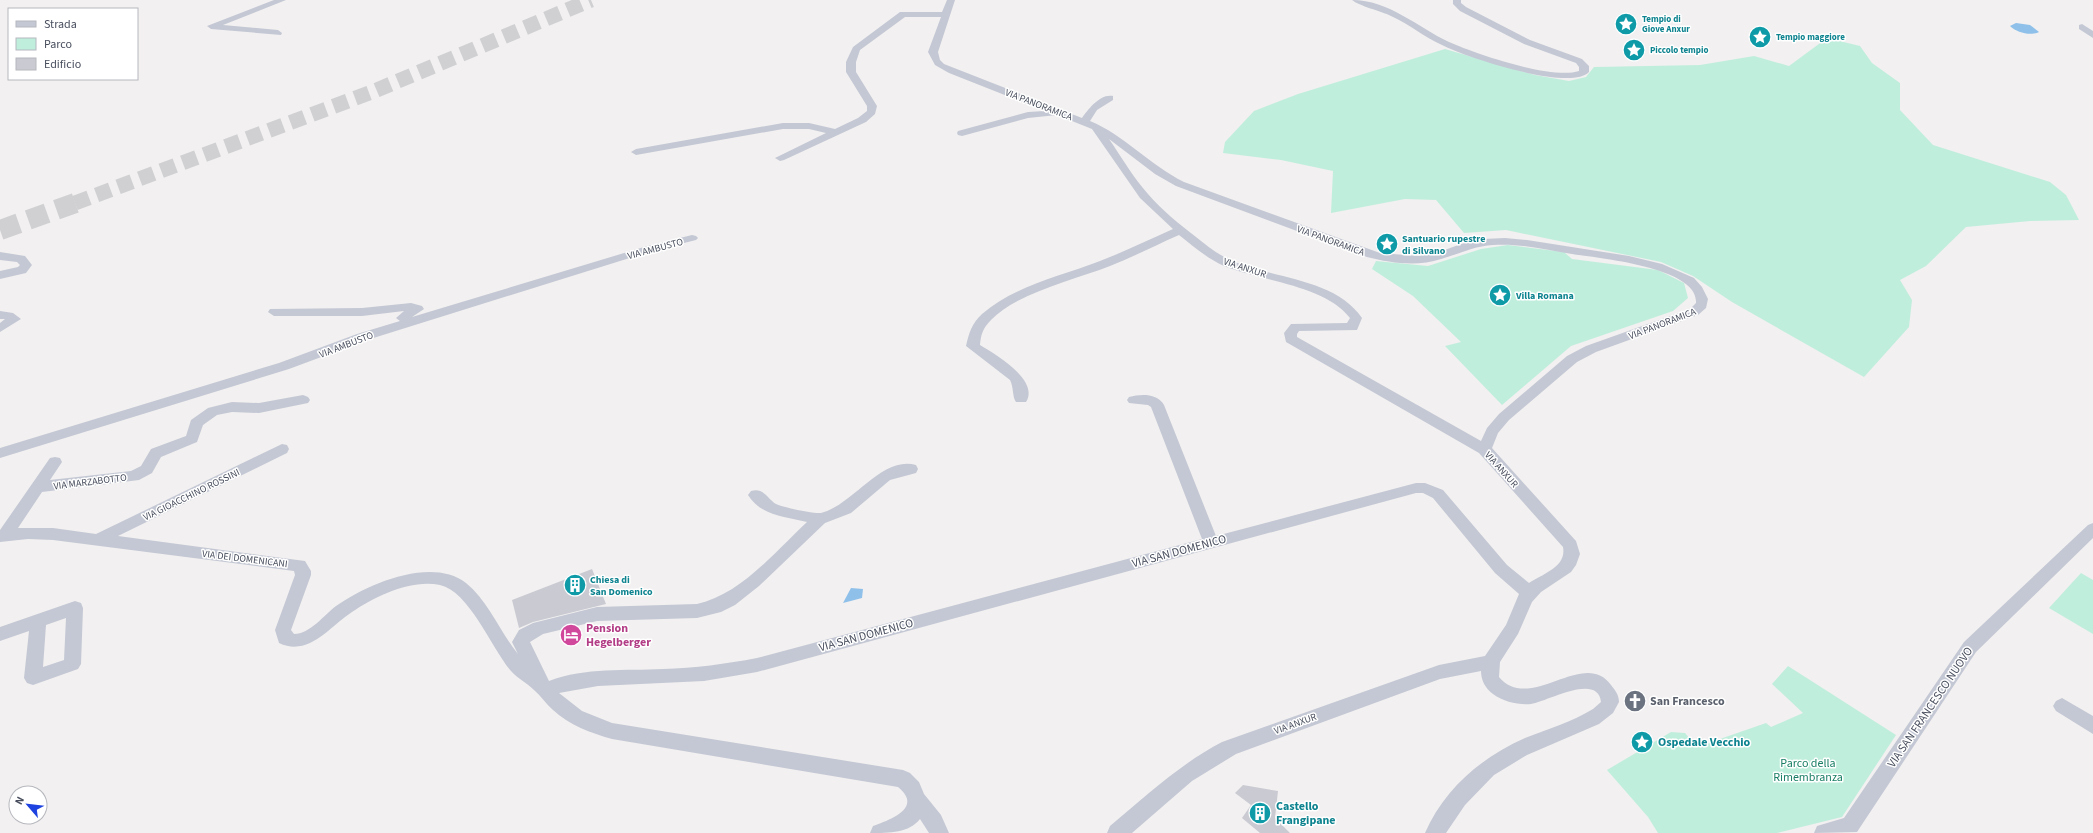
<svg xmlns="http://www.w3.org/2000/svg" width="2093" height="833" viewBox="0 0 2093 833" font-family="'Source Sans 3',sans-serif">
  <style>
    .green { fill: #c0eedd }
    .water { fill: #8ec0ea }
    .building { fill: #cacbd2 }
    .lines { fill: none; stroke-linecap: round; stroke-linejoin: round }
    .trunk-tunnel-far1 { stroke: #d0d0d3; stroke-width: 15; stroke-dasharray: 15 8; stroke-linecap: butt }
    .trunk-tunnel { stroke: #d0d0d3; stroke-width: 20; stroke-dasharray: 20 10; stroke-linecap: butt }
    .minor { fill: #c4c8d4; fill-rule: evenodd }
    .labels { text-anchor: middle; stroke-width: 3; stroke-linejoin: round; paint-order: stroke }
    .far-culture-label { font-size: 9px; font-weight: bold; fill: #0d838f; stroke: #fff; text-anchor: start }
    .street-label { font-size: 10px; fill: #484e5d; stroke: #fff }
    .culture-label { font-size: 10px; font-weight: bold; fill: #0d838f; stroke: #fff; text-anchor: start }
    .near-street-label { font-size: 12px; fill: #484e5d; stroke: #fff }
    .near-hotel-label { font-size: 12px; font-weight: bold; fill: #b23c85; stroke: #fff; text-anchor: start }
    .near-worship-label { font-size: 12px; font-weight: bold; fill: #5b616d; stroke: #fff; text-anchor: start }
    .near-culture-label { font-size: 12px; font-weight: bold; fill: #0d838f; stroke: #fff; text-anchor: start }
    .near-park-label { font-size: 12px; fill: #197e65; stroke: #fff }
  </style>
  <rect width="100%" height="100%" fill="#f2f0f0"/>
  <g class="green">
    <path d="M 1827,38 L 1860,46 L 1872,63 L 1900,83 L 1900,110 L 1933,145 L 2050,182 L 2066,195 L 2079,220 L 2030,221 L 1966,227 L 1926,266 L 1900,280 L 1912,300 L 1909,327 L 1864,377 L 1732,302 L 1693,276 L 1661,262 L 1506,230 L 1464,233 L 1436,200 L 1405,199 L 1331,213 L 1333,171 L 1281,160 L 1223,153 L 1225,142 L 1254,111 L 1298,94 L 1445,49 L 1535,75 L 1569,81 L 1586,77 L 1594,67 L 1700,65 L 1754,56 L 1789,66 Z"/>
    <path d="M 1508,245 L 1564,252 L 1572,259 L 1658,270 L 1684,283 L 1688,298 L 1673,311 L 1571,346 L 1502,405 L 1445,346 L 1461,342 L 1413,296 L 1372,269 L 1376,261 L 1428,266 L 1481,249 Z"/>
    <path d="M 2081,573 L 2093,580 L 2093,634 L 2049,608 Z"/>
    <path d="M 1788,666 L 1896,735 L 1842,817 L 1777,833 L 1658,833 L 1648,817 L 1607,770 L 1671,732 L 1685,733 L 1697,747 L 1766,723 L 1771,727 L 1803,713 L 1772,684 Z"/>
  </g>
  <g class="water">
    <path d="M 2016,23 L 2030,25 L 2039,32 C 2031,36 2017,33 2010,26 Z"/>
    <path d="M 851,588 L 863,589 L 862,598 L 843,603 Z"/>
  </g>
  <g class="building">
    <path d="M 592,569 L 606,604 L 533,622 L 519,628 L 512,600 Z"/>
    <path d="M 1243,785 L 1278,791 L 1275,818 L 1290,833 L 1260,833 L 1242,818 L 1251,805 L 1235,793 Z"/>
  </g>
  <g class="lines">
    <path class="trunk-tunnel-far1" d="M 75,203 L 372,92 L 591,0"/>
    <path class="trunk-tunnel" d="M 0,230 L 78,202"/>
    <g class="minor">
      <path d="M 274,0 L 286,0 L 223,25 L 278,30 L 282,33 L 281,35 L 211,29 L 207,26 Z"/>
      <path d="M 947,0 L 955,0 L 938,52 L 940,60 L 944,64 L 1082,118 C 1088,109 1101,93 1113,96 L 1113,100 L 1097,110 L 1090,121 C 1124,135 1150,165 1184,182 L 1380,253 L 1418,256 L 1434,254 L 1461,244 L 1483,239 L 1505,238 L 1527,240 L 1629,256 L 1662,264 L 1694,278 L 1702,287 L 1708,299 L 1706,308 L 1698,315 L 1596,352 L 1577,362 L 1509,420 L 1498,433 L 1492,448 L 1576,541 L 1580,554 L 1576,565 L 1571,572 L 1541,592 L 1532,602 L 1518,634 L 1500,662 L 1499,677 C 1530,714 1584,647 1611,685 C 1615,690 1619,695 1619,702 L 1613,713 L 1599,724 L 1527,755 L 1494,775 L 1465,805 L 1446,833 L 1425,833 C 1444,789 1482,757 1525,738 C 1548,729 1572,722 1593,709 L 1601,702 C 1598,672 1546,702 1531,704 C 1518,705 1504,702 1493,694 C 1485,688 1481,680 1481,671 L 1440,679 L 1236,754 L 1192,781 L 1132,833 L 1107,833 L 1110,826 C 1146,796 1180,764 1222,742 L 1439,665 L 1485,656 L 1506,625 L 1519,594 L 1495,573 L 1433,498 L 1423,493 L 1416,493 L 757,672 L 704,681 L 598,686 L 559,693 L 582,711 L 612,723 L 903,770 L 910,773 L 919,782 L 924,794 L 941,815 L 949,833 L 929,833 L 920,819 C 909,833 890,833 870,833 L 873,826 C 889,820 924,808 898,787 L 612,739 C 591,733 569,725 553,710 C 546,704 541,696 534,690 C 527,683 517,678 511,671 C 492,649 469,591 440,585 C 411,579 376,596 352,612 C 329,627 309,657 279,643 L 275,630 L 295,575 L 294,571 L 53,540 L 28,539 L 0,542 L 0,530 L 50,458 L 55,457 L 60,458 L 62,462 L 50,480 L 131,471 L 141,466 L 151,449 L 186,436 L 191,420 L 208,408 L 232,402 L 259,403 L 303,395 L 308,397 L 310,400 L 308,403 L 259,413 L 232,412 L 217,415 L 203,425 L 197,442 L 161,457 L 152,473 L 139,480 L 42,492 L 18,528 L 53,528 L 96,534 L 282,444 L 287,445 L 289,449 L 287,453 L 118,536 L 305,561 L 311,571 L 311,575 L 291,630 L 294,634 C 310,634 324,615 336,606 C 367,584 432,556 466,583 C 489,602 500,632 518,654 L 512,642 L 519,630 L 533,623 L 597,607 L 697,604 C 740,595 776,551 807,522 C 786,517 761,516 748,495 L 751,491 C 763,487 767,498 776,504 C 781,507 815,514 821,513 C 853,505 882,455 916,465 L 918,469 L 916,473 L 890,480 L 851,513 L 825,523 L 759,586 L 735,605 L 721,612 L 697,618 L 597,621 L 543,634 L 530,642 L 549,681 C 586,667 625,671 663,669 C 695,668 726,664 757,658 L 1202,539 L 1151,407 L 1148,405 L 1129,403 L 1127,400 L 1129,397 C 1141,394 1157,393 1164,405 L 1216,536 L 1416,483 L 1425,483 L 1443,490 L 1507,565 L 1529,583 C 1542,574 1567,567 1563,547 L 1479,453 L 1286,342 L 1284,333 L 1291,324 L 1347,323 L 1350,318 C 1325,285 1261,281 1224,266 C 1208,259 1193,246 1179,235 C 1156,245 1133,257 1110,266 C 1074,280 1017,293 991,320 C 983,328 981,334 980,345 C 995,354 1040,380 1026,402 L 1016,402 C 1012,396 1014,388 1010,380 L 966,346 C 969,333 972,323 982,314 C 1014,286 1061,276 1100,261 C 1124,252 1148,240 1173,229 L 1140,198 L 1092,129 L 1057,115 L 1028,118 L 962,136 L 958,135 L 957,133 L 958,131 L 1028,112 L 1045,111 L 949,73 L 935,65 L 928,52 L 941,17 L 905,17 L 860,50 L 856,62 L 856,72 L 877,106 L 875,114 L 866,122 L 784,160 L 780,161 L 775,158 L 826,133 L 809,129 L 783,129 L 636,155 L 631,152 L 636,149 L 783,123 L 809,123 L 835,129 L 858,118 L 867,111 L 867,106 L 846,72 L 846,62 L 853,47 L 900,12 L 942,12 ZM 1109,139 L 1155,174 L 1176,186 L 1367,257 C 1391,263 1417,267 1441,259 C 1459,254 1474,246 1493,245 C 1520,243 1546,250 1572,254 C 1597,258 1699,267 1696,303 L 1690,309 L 1586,346 L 1567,356 L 1499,414 L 1487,428 L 1481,441 L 1297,337 L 1297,334 L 1299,331 L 1357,330 L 1362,318 C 1334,277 1270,279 1228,259 C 1216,253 1206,245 1196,237 C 1179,224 1162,210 1148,194 C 1133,177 1122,158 1109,139 Z"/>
      <path d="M 1352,0 C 1389,0 1417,27 1449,42 C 1476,54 1552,80 1579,71 L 1579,67 L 1576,63 L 1524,44 L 1460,11 L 1453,4 L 1453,0 L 1461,0 L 1461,3 L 1466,7 L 1530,40 L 1582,59 L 1589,66 L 1589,72 C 1570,92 1465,57 1442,45 C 1424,37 1409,24 1391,16 C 1381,11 1359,6 1352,0 Z"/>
      <path d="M 2082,24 L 2093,31 L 2093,38 L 2079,29 L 2079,25 Z"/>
      <path d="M 692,235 L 696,236 L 698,238 L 696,240 L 652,251 L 367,340 L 289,369 L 0,458 L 0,448 L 279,363 L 357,334 L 400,321 L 396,318 L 404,311 L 362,316 L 274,316 L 268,312 L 270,309 L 362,308 L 411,303 L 422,306 L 424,309 L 412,317 L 644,247 Z"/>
      <path d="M 0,252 L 25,256 L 32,265 L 26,273 L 0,279 L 0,271 L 18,267 L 20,265 L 17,262 L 0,260 Z"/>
      <path d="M 0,311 L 13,313 L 21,319 L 0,332 L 0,323 L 5,319 L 0,319 Z"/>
      <path d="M 2093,523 L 2093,538 L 1976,652 L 1857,832 L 1814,833 L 1817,826 L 1844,818 L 1964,642 L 2088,525 Z"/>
      <path d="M 75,601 L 81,603 L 83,608 L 81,664 L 78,669 L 33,685 L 27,683 L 24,678 L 29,631 L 0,641 L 0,627 ZM 66,618 L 64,660 L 43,667 L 46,625 Z"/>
      <path d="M 2062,698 L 2093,716 L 2093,734 L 2056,711 L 2053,706 L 2056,701 Z"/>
    </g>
  </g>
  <defs>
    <g id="sight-disc" transform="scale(1.15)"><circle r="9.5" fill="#0f9aa8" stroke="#fff"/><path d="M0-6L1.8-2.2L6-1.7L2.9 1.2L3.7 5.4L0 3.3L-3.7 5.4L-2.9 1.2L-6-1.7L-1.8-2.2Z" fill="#fff"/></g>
    <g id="building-disc" transform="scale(1.15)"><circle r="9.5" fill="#0f9aa8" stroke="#fff"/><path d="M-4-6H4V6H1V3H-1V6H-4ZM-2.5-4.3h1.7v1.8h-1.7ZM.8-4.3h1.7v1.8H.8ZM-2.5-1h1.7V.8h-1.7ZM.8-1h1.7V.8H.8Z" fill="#fff"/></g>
    <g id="hotel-disc" transform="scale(1.15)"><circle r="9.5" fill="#d1479c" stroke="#fff"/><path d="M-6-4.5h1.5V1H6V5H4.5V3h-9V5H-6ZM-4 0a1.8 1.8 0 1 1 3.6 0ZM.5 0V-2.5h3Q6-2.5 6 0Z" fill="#fff"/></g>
    <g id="church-disc" transform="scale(1.15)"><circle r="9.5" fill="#6b7280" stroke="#fff"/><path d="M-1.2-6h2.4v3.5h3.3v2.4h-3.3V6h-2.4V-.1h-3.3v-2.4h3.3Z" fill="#fff"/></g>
  </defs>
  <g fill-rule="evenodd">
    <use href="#sight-disc" x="1626" y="24"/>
    <use href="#sight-disc" x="1760" y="37"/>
    <use href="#sight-disc" x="1634" y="50"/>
    <use href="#sight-disc" x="1387" y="244"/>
    <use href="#sight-disc" x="1500" y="295"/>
    <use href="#building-disc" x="575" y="585"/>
    <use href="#hotel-disc" x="571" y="635"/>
    <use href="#church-disc" x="1635" y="701"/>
    <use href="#sight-disc" x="1642" y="742"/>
    <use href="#building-disc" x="1260" y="813"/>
  </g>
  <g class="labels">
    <g class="far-culture-label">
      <text x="1642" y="22">Tempio di<tspan x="1642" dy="10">Giove Anxur</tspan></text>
      <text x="1776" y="40">Tempio maggiore</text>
      <text x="1650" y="53">Piccolo tempio</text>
    </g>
    <g class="street-label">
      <text transform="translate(1039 104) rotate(21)" y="4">VIA PANORAMICA</text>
      <text transform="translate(1331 240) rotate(20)" y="4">VIA PANORAMICA</text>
      <text transform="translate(655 248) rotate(-15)" y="4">VIA AMBUSTO</text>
      <text transform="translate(1245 267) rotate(18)" y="4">VIA ANXUR</text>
      <text transform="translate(1662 323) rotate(-21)" y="4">VIA PANORAMICA</text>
      <text transform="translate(346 344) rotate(-21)" y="4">VIA AMBUSTO</text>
      <text transform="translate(1502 469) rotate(48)" y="4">VIA ANXUR</text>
      <text transform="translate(90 481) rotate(-7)" y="4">VIA MARZABOTTO</text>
      <text transform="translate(191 494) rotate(-26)" y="4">VIA GIOACCHINO ROSSINI</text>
      <text transform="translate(245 558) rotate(7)" y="4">VIA DEI DOMENICANI</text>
      <text transform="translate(1295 723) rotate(-20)" y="4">VIA ANXUR</text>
    </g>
    <g class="culture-label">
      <text x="1402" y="242">Santuario rupestre<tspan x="1402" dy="12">di Silvano</tspan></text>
      <text x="1516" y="299">Villa Romana</text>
      <text x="590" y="583">Chiesa di<tspan x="590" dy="12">San Domenico</tspan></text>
    </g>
    <g class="near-street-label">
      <text transform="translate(1179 551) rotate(-15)" y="4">VIA SAN DOMENICO</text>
      <text transform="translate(866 635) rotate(-15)" y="4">VIA SAN DOMENICO</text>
      <text transform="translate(1930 707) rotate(-56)" y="4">VIA SAN FRANCESCO NUOVO</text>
    </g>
    <g class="near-hotel-label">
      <text x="586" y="632">Pension<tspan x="586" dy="14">Hegelberger</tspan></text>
    </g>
    <g class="near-worship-label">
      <text x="1650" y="705">San Francesco</text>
    </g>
    <g class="near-culture-label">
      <text x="1658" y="746">Ospedale Vecchio</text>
      <text x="1276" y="810">Castello<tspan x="1276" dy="14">Frangipane</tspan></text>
    </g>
    <g class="near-park-label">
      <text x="1808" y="767">Parco della<tspan x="1808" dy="14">Rimembranza</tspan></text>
    </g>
  </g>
  <rect x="8" y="8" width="130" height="72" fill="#ffffff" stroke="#b6b8be"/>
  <rect x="16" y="21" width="20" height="6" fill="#c4c8d4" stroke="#b6b8be"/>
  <text x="44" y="28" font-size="12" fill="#484e5d">Strada</text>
  <rect x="16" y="38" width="20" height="12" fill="#c0eedd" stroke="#b6b8be"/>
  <text x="44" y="48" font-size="12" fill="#484e5d">Parco</text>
  <rect x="16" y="58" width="20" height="12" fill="#cacbd2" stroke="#b6b8be"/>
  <text x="44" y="68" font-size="12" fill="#484e5d">Edificio</text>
  <g transform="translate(28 805) rotate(298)"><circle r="19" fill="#ffffff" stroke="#b6b8be"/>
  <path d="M0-3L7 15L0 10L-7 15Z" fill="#1d42df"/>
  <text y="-6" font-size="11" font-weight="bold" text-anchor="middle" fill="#484e5d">N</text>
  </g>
</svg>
